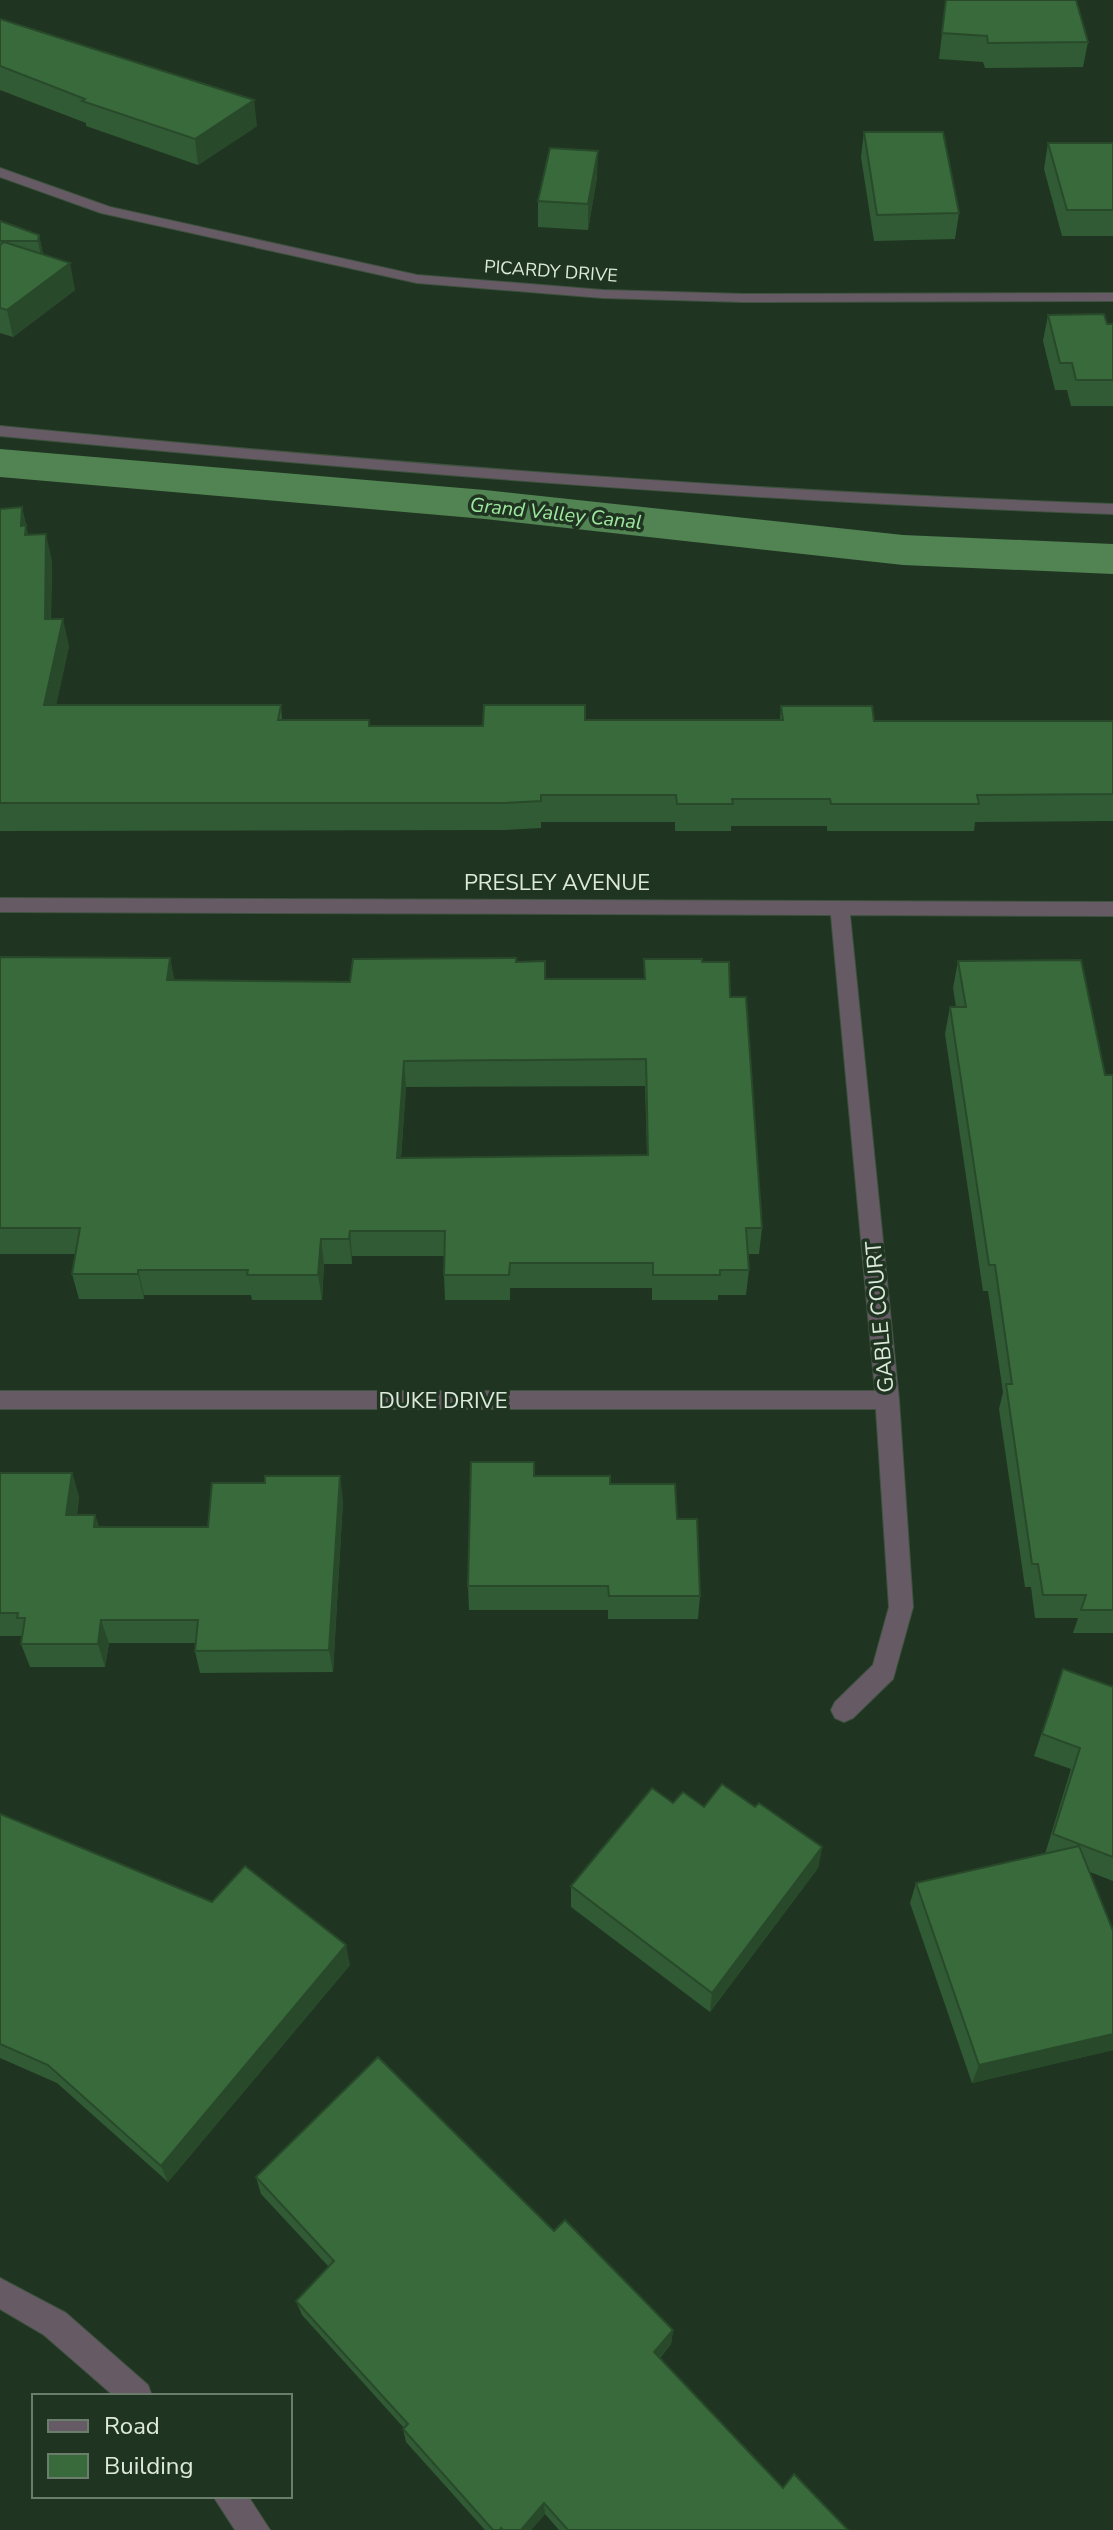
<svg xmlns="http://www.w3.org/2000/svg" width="1113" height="2530" viewBox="0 0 1113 2530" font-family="'Nunito Sans',sans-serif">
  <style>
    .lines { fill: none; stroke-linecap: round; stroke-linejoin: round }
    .canal { fill: #528353; fill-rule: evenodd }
    .service-casing { stroke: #3e523f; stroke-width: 2 }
    .minor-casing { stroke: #3e523f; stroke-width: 2 }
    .service { fill: #665b65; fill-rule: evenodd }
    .minor { fill: #665b65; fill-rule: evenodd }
    .wall { fill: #315b34; fill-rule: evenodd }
    .shaded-wall { fill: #284a2a }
    .building { fill: #396a3c; stroke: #284a2a; stroke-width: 2; fill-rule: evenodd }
    .labels { text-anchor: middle; stroke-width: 7; stroke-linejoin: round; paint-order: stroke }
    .far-street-label { font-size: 18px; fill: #dce9dc; stroke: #203521 }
    .far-water-label { font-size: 20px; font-style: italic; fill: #a0e8a1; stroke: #203521 }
    .street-label { font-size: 22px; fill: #dce9dc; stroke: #203521 }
  </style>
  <rect width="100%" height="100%" fill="#203521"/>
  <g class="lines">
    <path class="canal" d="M 0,449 L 485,490 L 903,535 L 1113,544 L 1113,574 L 903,565 L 485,519 L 0,477 Z"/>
    <g class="service-casing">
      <path id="service" d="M 0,426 C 371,462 741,491 1113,504 L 1113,514 C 741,501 371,471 0,436 Z"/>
    </g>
    <g class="minor-casing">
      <g id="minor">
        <path d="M 0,168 L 110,207 L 417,275 L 603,290 L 743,294 L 1113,293 L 1113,301 L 743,302 L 603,298 L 417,283 L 101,213 L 0,177 Z"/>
        <path d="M 0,898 L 1113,902 L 1113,916 L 850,915 L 899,1400 L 913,1607 L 893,1679 L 853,1718 L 844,1722 L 835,1718 L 831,1710 L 835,1702 L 873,1665 L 889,1607 L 876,1409 L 0,1409 L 0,1391 L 875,1391 L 831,915 L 0,912 Z"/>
        <path d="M 0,2278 L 66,2313 L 148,2385 L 152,2396 L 114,2396 L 44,2335 L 0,2309 Z"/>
        <path d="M 213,2496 L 248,2496 L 270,2530 L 235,2530 Z"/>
      </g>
    </g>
    <use href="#service" class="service"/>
    <use href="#minor" class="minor"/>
  </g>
  <g class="wall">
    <path d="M 946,0 L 1088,42 L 1083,67 L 985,68 L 983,62 L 939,59 Z"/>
    <path d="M 0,19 L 257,126 L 198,165 L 86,126 L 86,123 L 0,90 Z"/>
    <path d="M 864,132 L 959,213 L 955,239 L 874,241 L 861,157 Z"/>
    <path d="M 1048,143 L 1113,143 L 1113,236 L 1062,236 L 1044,169 Z"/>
    <path d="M 597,177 L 588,230 L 538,227 L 538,201 Z"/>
    <path d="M 0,221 L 39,235 L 43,254 L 75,290 L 13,337 L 0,333 Z"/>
    <path d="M 1048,315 L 1113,324 L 1113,406 L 1071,406 L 1067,390 L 1055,390 L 1043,341 Z"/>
    <path d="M 22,507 L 28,535 L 52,561 L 51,619 L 69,646 L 56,705 L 281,705 L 282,720 L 370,726 L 483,726 L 585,720 L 780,720 L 781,706 L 874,721 L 1113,721 L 1113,821 L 975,822 L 974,831 L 827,831 L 827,826 L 731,826 L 731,831 L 675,831 L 675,822 L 541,822 L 541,828 L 505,830 L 0,831 L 0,509 Z"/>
    <path d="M 0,957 L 170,958 L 174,980 L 350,982 L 516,962 L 545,979 L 644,979 L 644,959 L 702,962 L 730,997 L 762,1228 L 759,1254 L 748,1254 L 749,1270 L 746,1295 L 718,1295 L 718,1300 L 652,1300 L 652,1288 L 510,1288 L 510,1300 L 445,1300 L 444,1275 L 444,1256 L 352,1256 L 352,1264 L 324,1264 L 322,1300 L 252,1300 L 251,1295 L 144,1295 L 144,1299 L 79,1299 L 72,1274 L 75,1254 L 0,1254 ZM 645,1086 L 647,1155 L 401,1158 L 406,1087 Z"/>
    <path d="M 958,961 L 1105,1075 L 1113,1075 L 1113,1633 L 1073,1633 L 1078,1618 L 1035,1618 L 1031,1587 L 1025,1587 L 999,1409 L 1003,1392 L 988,1291 L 983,1291 L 945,1034 L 950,1007 L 956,1007 L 953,988 Z"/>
    <path d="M 0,1473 L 72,1473 L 79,1497 L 77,1515 L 95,1515 L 99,1527 L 208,1527 L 343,1500 L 333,1672 L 200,1673 L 195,1651 L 195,1643 L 109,1643 L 105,1667 L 30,1667 L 21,1644 L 22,1636 L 0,1636 Z"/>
    <path d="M 534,1476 L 610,1484 L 677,1519 L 700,1596 L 698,1619 L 608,1619 L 608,1610 L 469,1610 L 468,1586 Z"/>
    <path d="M 1063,1669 L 1113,1687 L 1113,1881 L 1090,1872 L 1113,1931 L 1113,2050 L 972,2083 L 910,1903 L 916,1883 L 1045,1854 L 1071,1769 L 1034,1756 Z"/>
    <path d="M 673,1803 L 704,1807 L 755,1807 L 822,1847 L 818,1868 L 710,2012 L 571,1907 L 571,1886 Z"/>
    <path d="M 0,1814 L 350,1965 L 168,2182 L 57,2083 L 0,2058 Z"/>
    <path d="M 256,2177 L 554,2231 L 673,2330 L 671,2344 L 660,2358 L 783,2488 L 848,2530 L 559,2530 L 545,2514 L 531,2530 L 485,2530 L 406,2442 L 403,2429 L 404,2428 L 302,2315 L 296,2301 L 329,2267 L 261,2194 Z"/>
  </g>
  <g class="shaded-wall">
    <path d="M 254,100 L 257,126 L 198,165 L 195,139 Z"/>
    <path d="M 598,151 L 597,177 L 588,230 L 588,204 Z"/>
    <path d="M 39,235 L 44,261 L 43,267 L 38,241 Z"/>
    <path d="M 70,263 L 75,290 L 13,337 L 7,310 Z"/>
    <path d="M 22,507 L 26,525 L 32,553 L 21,526 Z"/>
    <path d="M 46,534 L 52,561 L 50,646 L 45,619 Z"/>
    <path d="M 63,619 L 69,646 L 50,732 L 44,705 Z"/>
    <path d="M 170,958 L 175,985 L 167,980 Z"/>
    <path d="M 404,1061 L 406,1087 L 399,1184 L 397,1158 Z"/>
    <path d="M 350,1231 L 352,1256 L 352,1264 L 349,1239 Z"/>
    <path d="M 321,1239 L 324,1264 L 322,1300 L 318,1275 Z"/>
    <path d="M 138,1270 L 144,1295 L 144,1299 L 138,1274 Z"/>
    <path d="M 72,1473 L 79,1497 L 73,1538 L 66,1515 Z"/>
    <path d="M 340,1476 L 343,1500 L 333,1672 L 329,1650 Z"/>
    <path d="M 95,1515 L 102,1538 L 94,1527 Z"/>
    <path d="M 101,1620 L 109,1643 L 105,1667 L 98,1644 Z"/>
    <path d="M 822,1847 L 818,1868 L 710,2012 L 712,1993 Z"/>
    <path d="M 346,1945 L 350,1965 L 168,2182 L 161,2166 Z"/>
    <path d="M 1113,2034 L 1113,2050 L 972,2083 L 979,2065 Z"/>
    <path d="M 673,2330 L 671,2344 L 652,2366 L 654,2352 Z"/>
    <path d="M 544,2503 L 545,2514 L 531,2530 L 521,2530 Z"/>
  </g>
  <g class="building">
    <path d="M 946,0 L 1076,0 L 1088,42 L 988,43 L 987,36 L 942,33 Z"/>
    <path d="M 0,19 L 254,100 L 195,139 L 82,101 L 85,99 L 0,66 Z"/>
    <path d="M 864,132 L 943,132 L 959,213 L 877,215 Z"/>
    <path d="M 1048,143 L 1113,143 L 1113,210 L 1067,210 Z"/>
    <path d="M 550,148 L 598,151 L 588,204 L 538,201 Z"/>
    <path d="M 0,221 L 39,235 L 38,241 L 0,241 Z"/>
    <path d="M 4,242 L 70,263 L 7,310 L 0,308 L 0,245 Z"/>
    <path d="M 1104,314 L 1107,324 L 1113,324 L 1113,380 L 1076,380 L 1072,363 L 1060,363 L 1048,315 Z"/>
    <path d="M 22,507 L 21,526 L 26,525 L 25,535 L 46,534 L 45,619 L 63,619 L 44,705 L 281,705 L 278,720 L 369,720 L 369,726 L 483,726 L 484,705 L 585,705 L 585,720 L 783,720 L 781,706 L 872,706 L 874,721 L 1113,721 L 1113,794 L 977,795 L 979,804 L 831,804 L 830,799 L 732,799 L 733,804 L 677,804 L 676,795 L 541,795 L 541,801 L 504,803 L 0,803 L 0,509 Z"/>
    <path d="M 0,957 L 170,958 L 167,980 L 350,982 L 353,959 L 516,958 L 516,962 L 545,961 L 545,979 L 645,979 L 644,959 L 702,959 L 702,962 L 729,962 L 730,997 L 746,997 L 762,1228 L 746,1228 L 749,1270 L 720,1270 L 720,1275 L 653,1275 L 653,1263 L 510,1263 L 509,1275 L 444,1275 L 445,1231 L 350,1231 L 349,1239 L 321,1239 L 318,1275 L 247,1275 L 248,1270 L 138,1270 L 138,1274 L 72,1274 L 80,1228 L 0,1228 ZM 646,1059 L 648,1155 L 397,1158 L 404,1061 Z"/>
    <path d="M 1081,960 L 1105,1075 L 1113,1075 L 1113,1610 L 1081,1610 L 1086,1595 L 1043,1595 L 1038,1564 L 1032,1564 L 1006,1384 L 1012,1384 L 995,1265 L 989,1265 L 950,1007 L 966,1007 L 958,961 Z"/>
    <path d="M 471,1462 L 534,1462 L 534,1476 L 610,1476 L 610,1484 L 675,1484 L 677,1519 L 697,1519 L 700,1596 L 609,1596 L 608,1586 L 468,1586 Z"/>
    <path d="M 0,1473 L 72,1473 L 66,1515 L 95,1515 L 94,1527 L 208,1527 L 212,1483 L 265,1483 L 265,1476 L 340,1476 L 329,1650 L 195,1651 L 198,1620 L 101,1620 L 98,1644 L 21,1644 L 25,1618 L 17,1618 L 18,1613 L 0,1613 Z"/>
    <path d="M 1063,1669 L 1113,1687 L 1113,1857 L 1053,1834 L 1080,1748 L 1042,1734 Z"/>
    <path d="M 722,1784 L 755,1807 L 759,1803 L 822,1847 L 712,1993 L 571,1886 L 652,1788 L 673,1803 L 683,1792 L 704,1807 Z"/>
    <path d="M 0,1814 L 212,1902 L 245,1866 L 346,1945 L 161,2166 L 48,2065 L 0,2044 Z"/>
    <path d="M 1079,1846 L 1113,1931 L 1113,2034 L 979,2065 L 916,1883 Z"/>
    <path d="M 378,2057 L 554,2231 L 565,2220 L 673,2330 L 654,2352 L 783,2488 L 794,2474 L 848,2530 L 568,2530 L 544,2503 L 521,2530 L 503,2530 L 501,2528 L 500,2530 L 493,2530 L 403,2429 L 408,2424 L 296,2301 L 334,2261 L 256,2177 Z"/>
  </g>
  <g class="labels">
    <g class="far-street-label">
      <text transform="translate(551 271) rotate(4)" y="6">PICARDY DRIVE</text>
    </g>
    <g class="far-water-label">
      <text transform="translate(556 513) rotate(6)" y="7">Grand Valley Canal</text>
    </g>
    <g class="street-label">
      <text x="557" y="890">PRESLEY AVENUE</text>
      <text transform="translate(879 1317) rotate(-95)" y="8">GABLE COURT</text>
      <text x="443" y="1408">DUKE DRIVE</text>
    </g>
  </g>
  <rect x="32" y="2394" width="260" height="104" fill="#203521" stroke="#6b7d6c" stroke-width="2"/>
  <rect x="48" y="2420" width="40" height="12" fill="#665b65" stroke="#6b7d6c" stroke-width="2"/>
  <text x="104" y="2434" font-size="24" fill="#dce9dc">Road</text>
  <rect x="48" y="2454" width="40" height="24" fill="#396a3c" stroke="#6b7d6c" stroke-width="2"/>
  <text x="104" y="2474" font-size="24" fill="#dce9dc">Building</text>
</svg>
